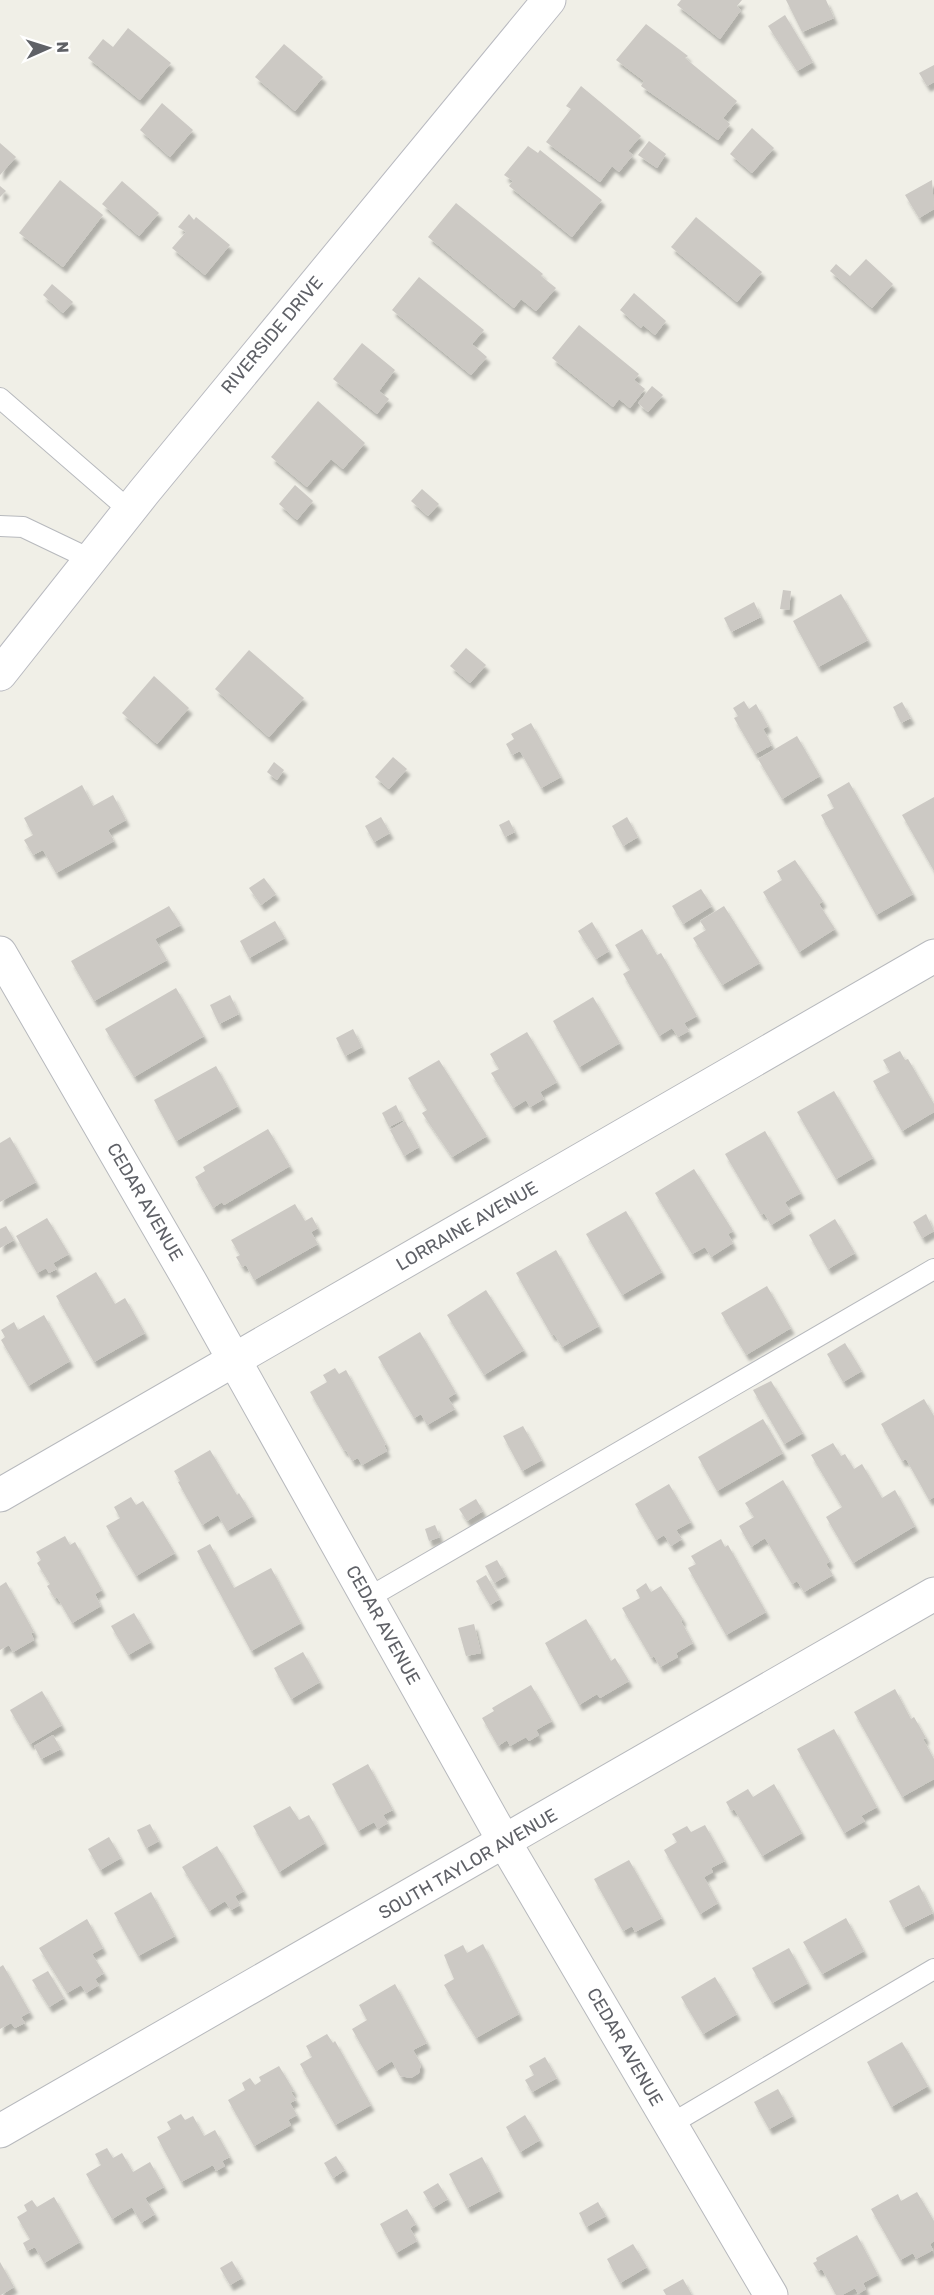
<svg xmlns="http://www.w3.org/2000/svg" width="934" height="2295" viewBox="0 0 934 2295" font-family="Rubik,sans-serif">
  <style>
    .building { fill: #ccc9c4; filter: url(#shadow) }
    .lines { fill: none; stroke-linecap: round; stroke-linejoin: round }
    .lane-casing { stroke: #b7b9bd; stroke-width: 22 }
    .street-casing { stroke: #b7b9bd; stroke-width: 35 }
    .secondary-casing { stroke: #b9bac0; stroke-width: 35 }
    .lane { stroke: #fff; stroke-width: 20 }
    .street { stroke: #fff; stroke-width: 33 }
    .secondary { stroke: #fff; stroke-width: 33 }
    .labels { text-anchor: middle; stroke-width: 5; stroke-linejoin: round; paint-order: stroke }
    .street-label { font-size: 18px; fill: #5f6167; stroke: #fff }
  </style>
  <defs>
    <filter id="shadow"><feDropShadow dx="3.5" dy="6" stdDeviation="1.5" flood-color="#0004"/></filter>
  </defs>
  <rect width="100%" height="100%" fill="#f0efe7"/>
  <g class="building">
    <path d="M 681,0 L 742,0 L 737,6 L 741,10 L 720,39 L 677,5 Z"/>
    <path d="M 786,0 L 826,0 L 834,18 L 802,32 Z"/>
    <path d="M 785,15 L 813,62 L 797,71 L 768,26 Z"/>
    <path d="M 646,24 L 688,56 L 685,58 L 737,101 L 723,118 L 730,124 L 718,140 L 641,86 L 644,81 L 616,60 Z"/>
    <path d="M 128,28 L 171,63 L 140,100 L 88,58 L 103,39 L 113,47 Z"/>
    <path d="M 284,44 L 323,77 L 295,111 L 255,77 Z"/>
    <path d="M 934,65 L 934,82 L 927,86 L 919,73 Z"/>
    <path d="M 581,86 L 641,136 L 628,151 L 633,155 L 619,172 L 612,166 L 600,182 L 546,142 L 571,109 L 566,106 Z"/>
    <path d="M 162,103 L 193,130 L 170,157 L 140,130 Z"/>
    <path d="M 752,128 L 774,148 L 752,173 L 730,154 Z"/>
    <path d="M 649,141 L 666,154 L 657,168 L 638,155 Z"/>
    <path d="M 0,143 L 16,157 L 0,175 Z"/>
    <path d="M 528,146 L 538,153 L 540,150 L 602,200 L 572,237 L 509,186 L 513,181 L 504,175 Z"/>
    <path d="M 60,180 L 103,215 L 63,267 L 19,233 Z"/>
    <path d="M 932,180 L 934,209 L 919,218 L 905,195 Z"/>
    <path d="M 122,181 L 159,213 L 139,236 L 102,204 Z"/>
    <path d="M 0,186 L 6,191 L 0,197 Z"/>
    <path d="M 456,203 L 543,274 L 541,276 L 556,288 L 536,311 L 521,299 L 514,308 L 428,237 Z"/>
    <path d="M 189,214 L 194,220 L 196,217 L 230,245 L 205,275 L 172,248 L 186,232 L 178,227 Z"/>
    <path d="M 696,217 L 762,272 L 737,302 L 671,247 Z"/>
    <path d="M 866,259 L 893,284 L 872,308 L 830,271 L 836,264 L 850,276 Z"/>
    <path d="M 419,277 L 484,330 L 472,344 L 487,357 L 471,375 L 392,310 Z"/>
    <path d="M 52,284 L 73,302 L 63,313 L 43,295 Z"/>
    <path d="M 634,293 L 666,321 L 655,335 L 643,325 L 641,328 L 620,310 Z"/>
    <path d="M 579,325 L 639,374 L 634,380 L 645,389 L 630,408 L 619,399 L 613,407 L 552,358 Z"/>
    <path d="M 362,343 L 395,370 L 379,391 L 389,399 L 377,414 L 333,379 Z"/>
    <path d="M 652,386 L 663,395 L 648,412 L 638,403 Z"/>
    <path d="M 318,401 L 365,443 L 343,469 L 331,459 L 307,487 L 271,457 Z"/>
    <path d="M 295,485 L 313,501 L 297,520 L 279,504 Z"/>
    <path d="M 422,489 L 439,504 L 428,516 L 411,501 Z"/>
    <path d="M 783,590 L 791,591 L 789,610 L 780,609 Z"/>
    <path d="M 841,594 L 868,640 L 818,667 L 793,621 Z"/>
    <path d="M 754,602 L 761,617 L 731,632 L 724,618 Z"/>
    <path d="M 466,648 L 486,665 L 470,683 L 450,666 Z"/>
    <path d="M 249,650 L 304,698 L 269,737 L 215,689 Z"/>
    <path d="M 154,676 L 189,708 L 157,744 L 122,713 Z"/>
    <path d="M 744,701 L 749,709 L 756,704 L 768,726 L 763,729 L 772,745 L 755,754 L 734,718 L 738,716 L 733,708 Z"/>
    <path d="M 902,702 L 911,718 L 901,723 L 893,707 Z"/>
    <path d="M 531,723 L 561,777 L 541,788 L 520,751 L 512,755 L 506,744 L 514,739 L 511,734 Z"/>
    <path d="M 797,736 L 820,776 L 782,799 L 758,759 Z"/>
    <path d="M 393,757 L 407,769 L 389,789 L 375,777 Z"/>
    <path d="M 274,762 L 284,770 L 277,780 L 267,772 Z"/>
    <path d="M 849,782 L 913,894 L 876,915 L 821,815 L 834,808 L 827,795 Z"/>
    <path d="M 82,785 L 93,806 L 113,795 L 126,820 L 108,830 L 114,841 L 56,873 L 43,850 L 33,855 L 24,840 L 33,835 L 24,818 Z"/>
    <path d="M 934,797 L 934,871 L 902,815 Z"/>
    <path d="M 381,817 L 390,833 L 374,842 L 365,826 Z"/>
    <path d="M 627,817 L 638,837 L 623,846 L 612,826 Z"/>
    <path d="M 509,820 L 515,832 L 505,837 L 499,825 Z"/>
    <path d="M 795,860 L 823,901 L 819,904 L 835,929 L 799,952 L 763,892 L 782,880 L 777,871 Z"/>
    <path d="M 264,878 L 276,894 L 261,905 L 249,888 Z"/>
    <path d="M 701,889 L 712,906 L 683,924 L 672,906 Z"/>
    <path d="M 169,906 L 181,925 L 155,939 L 167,960 L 94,1001 L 71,961 Z"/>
    <path d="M 724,906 L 760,963 L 722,985 L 693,938 L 706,930 L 700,921 Z"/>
    <path d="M 275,921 L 285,938 L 249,958 L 240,941 Z"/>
    <path d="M 592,922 L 609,951 L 596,959 L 578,931 Z"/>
    <path d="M 642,929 L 657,955 L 661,953 L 697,1016 L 684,1023 L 689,1031 L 678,1037 L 672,1028 L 659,1036 L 623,974 L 630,970 L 615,945 Z"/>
    <path d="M 176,988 L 204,1036 L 134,1077 L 105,1029 Z"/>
    <path d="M 230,995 L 239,1014 L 219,1024 L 210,1005 Z"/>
    <path d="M 593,997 L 620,1043 L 579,1067 L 553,1021 Z"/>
    <path d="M 353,1029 L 362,1047 L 345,1056 L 336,1038 Z"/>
    <path d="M 527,1032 L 557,1082 L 540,1092 L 544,1099 L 530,1107 L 526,1100 L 513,1108 L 491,1073 L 499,1069 L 490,1054 Z"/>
    <path d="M 900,1051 L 905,1060 L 908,1059 L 934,1104 L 934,1112 L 902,1131 L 873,1081 L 890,1072 L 883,1060 Z"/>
    <path d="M 439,1060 L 487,1136 L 452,1157 L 422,1113 L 427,1110 L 408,1078 Z"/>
    <path d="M 216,1066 L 238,1106 L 176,1141 L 154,1100 Z"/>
    <path d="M 834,1091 L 873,1158 L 836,1179 L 797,1112 Z"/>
    <path d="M 396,1105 L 403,1120 L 389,1127 L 382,1113 Z"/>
    <path d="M 405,1121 L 419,1147 L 404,1156 L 390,1130 Z"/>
    <path d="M 268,1129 L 290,1166 L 224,1205 L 222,1202 L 213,1208 L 195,1177 L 205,1171 L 203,1167 Z"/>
    <path d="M 765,1131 L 801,1193 L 785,1202 L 791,1213 L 771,1225 L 764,1213 L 761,1215 L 725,1154 Z"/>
    <path d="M 10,1137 L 36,1182 L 0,1202 L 0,1143 Z"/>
    <path d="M 694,1169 L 733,1231 L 728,1234 L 733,1243 L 711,1257 L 705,1247 L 692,1254 L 655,1193 Z"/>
    <path d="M 295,1204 L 305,1221 L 312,1217 L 318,1228 L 311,1232 L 318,1244 L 254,1280 L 246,1265 L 242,1267 L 236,1257 L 240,1255 L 231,1240 Z"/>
    <path d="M 626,1211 L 662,1272 L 622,1295 L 586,1234 Z"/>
    <path d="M 926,1214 L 934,1231 L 922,1238 L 913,1222 Z"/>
    <path d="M 47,1218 L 69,1254 L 53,1263 L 57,1269 L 49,1273 L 46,1268 L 37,1273 L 16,1236 Z"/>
    <path d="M 835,1219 L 855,1253 L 828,1269 L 809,1235 Z"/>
    <path d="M 6,1226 L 14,1240 L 0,1248 L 0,1229 Z"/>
    <path d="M 556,1250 L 599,1326 L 562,1347 L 554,1334 L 552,1336 L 516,1273 Z"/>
    <path d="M 96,1272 L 115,1304 L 125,1298 L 145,1333 L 94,1362 L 56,1296 Z"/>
    <path d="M 767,1286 L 791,1328 L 746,1355 L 721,1313 Z"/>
    <path d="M 486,1290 L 524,1350 L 484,1375 L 447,1315 Z"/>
    <path d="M 44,1315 L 70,1361 L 28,1386 L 1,1340 L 5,1337 L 1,1330 L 14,1322 L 18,1330 Z"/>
    <path d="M 420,1332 L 456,1393 L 448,1398 L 455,1409 L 427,1425 L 421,1414 L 414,1418 L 378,1357 Z"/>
    <path d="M 845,1343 L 862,1371 L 843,1382 L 827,1354 Z"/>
    <path d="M 335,1368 L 339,1374 L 346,1370 L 386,1444 L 384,1445 L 387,1451 L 362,1465 L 358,1458 L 352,1461 L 346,1450 L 344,1451 L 310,1392 L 327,1382 L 323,1375 Z"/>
    <path d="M 771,1381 L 803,1433 L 784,1444 L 753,1390 Z"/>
    <path d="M 924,1399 L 934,1416 L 934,1497 L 929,1500 L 906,1459 L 902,1461 L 881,1424 Z"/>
    <path d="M 763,1419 L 783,1453 L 717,1491 L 698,1457 Z"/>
    <path d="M 523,1426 L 542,1460 L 522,1471 L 503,1436 Z"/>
    <path d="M 833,1443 L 841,1456 L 845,1454 L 854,1469 L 862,1464 L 882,1498 L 895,1490 L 915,1526 L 853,1563 L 826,1517 L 842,1507 L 811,1455 Z"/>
    <path d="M 210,1450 L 237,1495 L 239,1493 L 253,1516 L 227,1531 L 218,1515 L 202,1525 L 178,1482 L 180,1481 L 174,1471 Z"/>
    <path d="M 783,1480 L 830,1561 L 826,1564 L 833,1575 L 804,1592 L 797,1581 L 792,1584 L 765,1538 L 751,1547 L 739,1526 L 754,1517 L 745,1503 Z"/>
    <path d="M 669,1484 L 691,1522 L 676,1530 L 682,1539 L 671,1546 L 664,1535 L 656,1540 L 635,1504 Z"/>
    <path d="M 131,1497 L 136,1505 L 143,1501 L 175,1553 L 136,1576 L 106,1526 L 120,1518 L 114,1507 Z"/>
    <path d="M 476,1499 L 483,1511 L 467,1521 L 459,1509 Z"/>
    <path d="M 435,1525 L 440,1537 L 429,1541 L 425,1529 Z"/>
    <path d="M 65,1536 L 70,1545 L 75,1542 L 102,1590 L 95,1594 L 101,1606 L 72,1623 L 57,1597 L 55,1599 L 47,1586 L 50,1584 L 37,1563 L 41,1560 L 36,1552 Z"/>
    <path d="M 721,1539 L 725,1547 L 728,1545 L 766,1612 L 726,1635 L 688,1568 L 696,1564 L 691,1556 Z"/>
    <path d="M 210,1544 L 234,1588 L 271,1568 L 301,1623 L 251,1651 L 197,1551 Z"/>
    <path d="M 497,1560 L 506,1576 L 494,1583 L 485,1566 Z"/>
    <path d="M 486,1575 L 500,1599 L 490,1605 L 476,1581 Z"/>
    <path d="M 6,1582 L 34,1632 L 31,1633 L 34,1640 L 13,1652 L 9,1645 L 0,1650 L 0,1586 Z"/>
    <path d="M 646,1583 L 651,1592 L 661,1586 L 683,1619 L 681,1621 L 693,1643 L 676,1653 L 678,1657 L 660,1667 L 654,1656 L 651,1658 L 622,1608 L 640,1598 L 636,1590 Z"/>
    <path d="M 134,1613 L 151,1642 L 128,1655 L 111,1626 Z"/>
    <path d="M 586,1619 L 611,1661 L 615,1658 L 629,1681 L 600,1698 L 597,1694 L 579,1705 L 545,1643 Z"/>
    <path d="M 474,1624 L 481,1653 L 466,1656 L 458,1628 Z"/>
    <path d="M 303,1652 L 320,1682 L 291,1699 L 274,1668 Z"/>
    <path d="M 531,1685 L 552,1721 L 536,1730 L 539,1735 L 529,1741 L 526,1737 L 510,1746 L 507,1740 L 498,1746 L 482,1718 L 494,1711 L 492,1708 Z"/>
    <path d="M 895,1689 L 911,1719 L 914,1717 L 926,1738 L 923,1739 L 934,1759 L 934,1779 L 902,1797 L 854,1712 Z"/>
    <path d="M 42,1691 L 62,1725 L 30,1744 L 10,1710 Z"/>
    <path d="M 834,1729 L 877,1807 L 861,1816 L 865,1821 L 844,1833 L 797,1749 Z"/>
    <path d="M 53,1735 L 61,1749 L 41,1759 L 34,1746 Z"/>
    <path d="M 368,1764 L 393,1810 L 383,1815 L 388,1823 L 378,1829 L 374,1822 L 358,1831 L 332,1784 Z"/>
    <path d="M 774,1784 L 802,1833 L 762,1856 L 734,1809 L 731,1811 L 726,1802 L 748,1789 L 753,1797 Z"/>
    <path d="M 290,1806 L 299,1820 L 309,1815 L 325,1843 L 279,1872 L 253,1826 Z"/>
    <path d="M 150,1824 L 159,1841 L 146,1848 L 137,1830 Z"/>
    <path d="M 705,1825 L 725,1861 L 711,1868 L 713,1872 L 704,1877 L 718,1903 L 700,1914 L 664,1850 L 677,1842 L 672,1834 L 687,1826 L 691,1832 Z"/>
    <path d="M 109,1837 L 121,1858 L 100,1870 L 88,1849 Z"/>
    <path d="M 217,1846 L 244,1891 L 235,1896 L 240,1905 L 231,1910 L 225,1901 L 209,1911 L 182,1867 Z"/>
    <path d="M 629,1860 L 662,1918 L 635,1932 L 632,1926 L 623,1931 L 594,1879 Z"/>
    <path d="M 919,1885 L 933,1913 L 903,1928 L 889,1901 Z"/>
    <path d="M 151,1892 L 175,1936 L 138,1956 L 114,1913 Z"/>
    <path d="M 846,1918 L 864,1951 L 822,1974 L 803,1942 Z"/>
    <path d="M 87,1919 L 103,1948 L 92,1954 L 104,1973 L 95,1979 L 99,1985 L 86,1993 L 81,1985 L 67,1993 L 39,1948 Z"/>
    <path d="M 483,1944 L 519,2014 L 476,2038 L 444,1985 L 454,1979 L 444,1955 L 463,1945 L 467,1953 Z"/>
    <path d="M 789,1948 L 808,1983 L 772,2003 L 752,1968 Z"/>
    <path d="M 3,1965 L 30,2012 L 21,2017 L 25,2023 L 15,2028 L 11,2023 L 0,2029 L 0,1967 Z"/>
    <path d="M 48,1971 L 64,1998 L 49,2007 L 32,1980 Z"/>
    <path d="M 715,1977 L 737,2014 L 703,2034 L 681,1997 Z"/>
    <path d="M 395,1984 L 427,2043 L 413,2050 L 421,2064 L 419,2073 L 411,2078 L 400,2076 L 392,2061 L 376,2071 L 352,2029 L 367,2020 L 359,2005 Z"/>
    <path d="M 327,2034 L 333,2043 L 335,2041 L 371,2105 L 335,2125 L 300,2064 L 312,2057 L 306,2046 Z"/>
    <path d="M 902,2042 L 928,2086 L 891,2107 L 867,2062 Z"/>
    <path d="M 545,2057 L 557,2078 L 532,2092 L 525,2080 L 534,2075 L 529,2066 Z"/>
    <path d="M 279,2066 L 294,2091 L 291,2092 L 296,2100 L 290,2103 L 297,2115 L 288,2120 L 291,2125 L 254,2146 L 228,2100 L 245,2090 L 242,2083 L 250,2078 L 255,2085 L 261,2081 L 259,2077 Z"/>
    <path d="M 778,2089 L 793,2116 L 769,2129 L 754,2102 Z"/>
    <path d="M 181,2114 L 185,2120 L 193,2116 L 204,2136 L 215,2130 L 230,2157 L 222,2161 L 225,2166 L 216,2171 L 213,2165 L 181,2182 L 157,2137 L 171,2129 L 167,2122 Z"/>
    <path d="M 525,2115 L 540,2140 L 520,2152 L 506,2127 Z"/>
    <path d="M 107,2148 L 113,2158 L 122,2153 L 133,2172 L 150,2162 L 164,2187 L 145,2198 L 155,2214 L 141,2223 L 132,2207 L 112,2219 L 86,2174 L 101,2165 L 95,2154 Z"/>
    <path d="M 336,2156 L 345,2170 L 333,2178 L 324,2163 Z"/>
    <path d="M 482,2157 L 500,2191 L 467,2208 L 449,2174 Z"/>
    <path d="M 438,2183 L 448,2199 L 433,2208 L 423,2192 Z"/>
    <path d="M 917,2192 L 934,2221 L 934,2241 L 930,2244 L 933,2250 L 916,2259 L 913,2253 L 900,2260 L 871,2209 L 898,2194 L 901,2201 Z"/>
    <path d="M 54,2197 L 80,2242 L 44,2263 L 35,2247 L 27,2251 L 23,2243 L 30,2239 L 17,2217 L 27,2211 L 24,2205 L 32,2200 L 37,2207 Z"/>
    <path d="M 598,2202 L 606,2216 L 586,2227 L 579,2213 Z"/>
    <path d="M 407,2209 L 416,2224 L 410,2228 L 417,2241 L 396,2253 L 380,2224 Z"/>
    <path d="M 857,2235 L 878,2275 L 863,2283 L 866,2289 L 858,2294 L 855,2288 L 842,2295 L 836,2295 L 822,2269 L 818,2271 L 813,2263 L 817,2261 L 816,2258 Z"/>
    <path d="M 633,2244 L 647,2267 L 620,2283 L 607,2259 Z"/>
    <path d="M 232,2261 L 242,2278 L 230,2285 L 220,2268 Z"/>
    <path d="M 0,2262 L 14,2287 L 1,2295 L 0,2295 Z"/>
    <path d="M 683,2279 L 692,2295 L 666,2295 L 663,2290 Z"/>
  </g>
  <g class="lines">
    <g class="lane-casing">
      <g id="lane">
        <path d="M 0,398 L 129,510"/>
        <path d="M 0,526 L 23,527 L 90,559"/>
        <path d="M 368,1598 L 934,1269"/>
        <path d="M 671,2124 L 934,1969"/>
      </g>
    </g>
    <g class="street-casing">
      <g id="street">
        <path d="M 0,953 L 191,1283 L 505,1843 L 771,2295"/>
        <path d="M 0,1495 L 934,956"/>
        <path d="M 0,2131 L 934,1594"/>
      </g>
    </g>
    <g class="secondary-casing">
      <path id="secondary" d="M 0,674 L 144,492 L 549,0"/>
    </g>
    <use href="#lane" class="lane"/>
    <use href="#street" class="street"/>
    <use href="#secondary" class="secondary"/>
  </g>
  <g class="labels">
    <g class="street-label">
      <text transform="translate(272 335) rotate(-50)" y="6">RIVERSIDE DRIVE</text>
      <text transform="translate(145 1202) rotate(60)" y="6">CEDAR AVENUE</text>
      <text transform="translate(467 1226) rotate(-30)" y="6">LORRAINE AVENUE</text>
      <text transform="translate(383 1625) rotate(61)" y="6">CEDAR AVENUE</text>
      <text transform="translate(468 1864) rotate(-30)" y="6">SOUTH TAYLOR AVENUE</text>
      <text transform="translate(625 2047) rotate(60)" y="6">CEDAR AVENUE</text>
    </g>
  </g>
  <g transform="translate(48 48) rotate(87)" stroke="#ffffff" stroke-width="4.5" paint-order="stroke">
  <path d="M0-4.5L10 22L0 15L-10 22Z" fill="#5f6167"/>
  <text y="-9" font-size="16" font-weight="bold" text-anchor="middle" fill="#5f6167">N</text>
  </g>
</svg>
